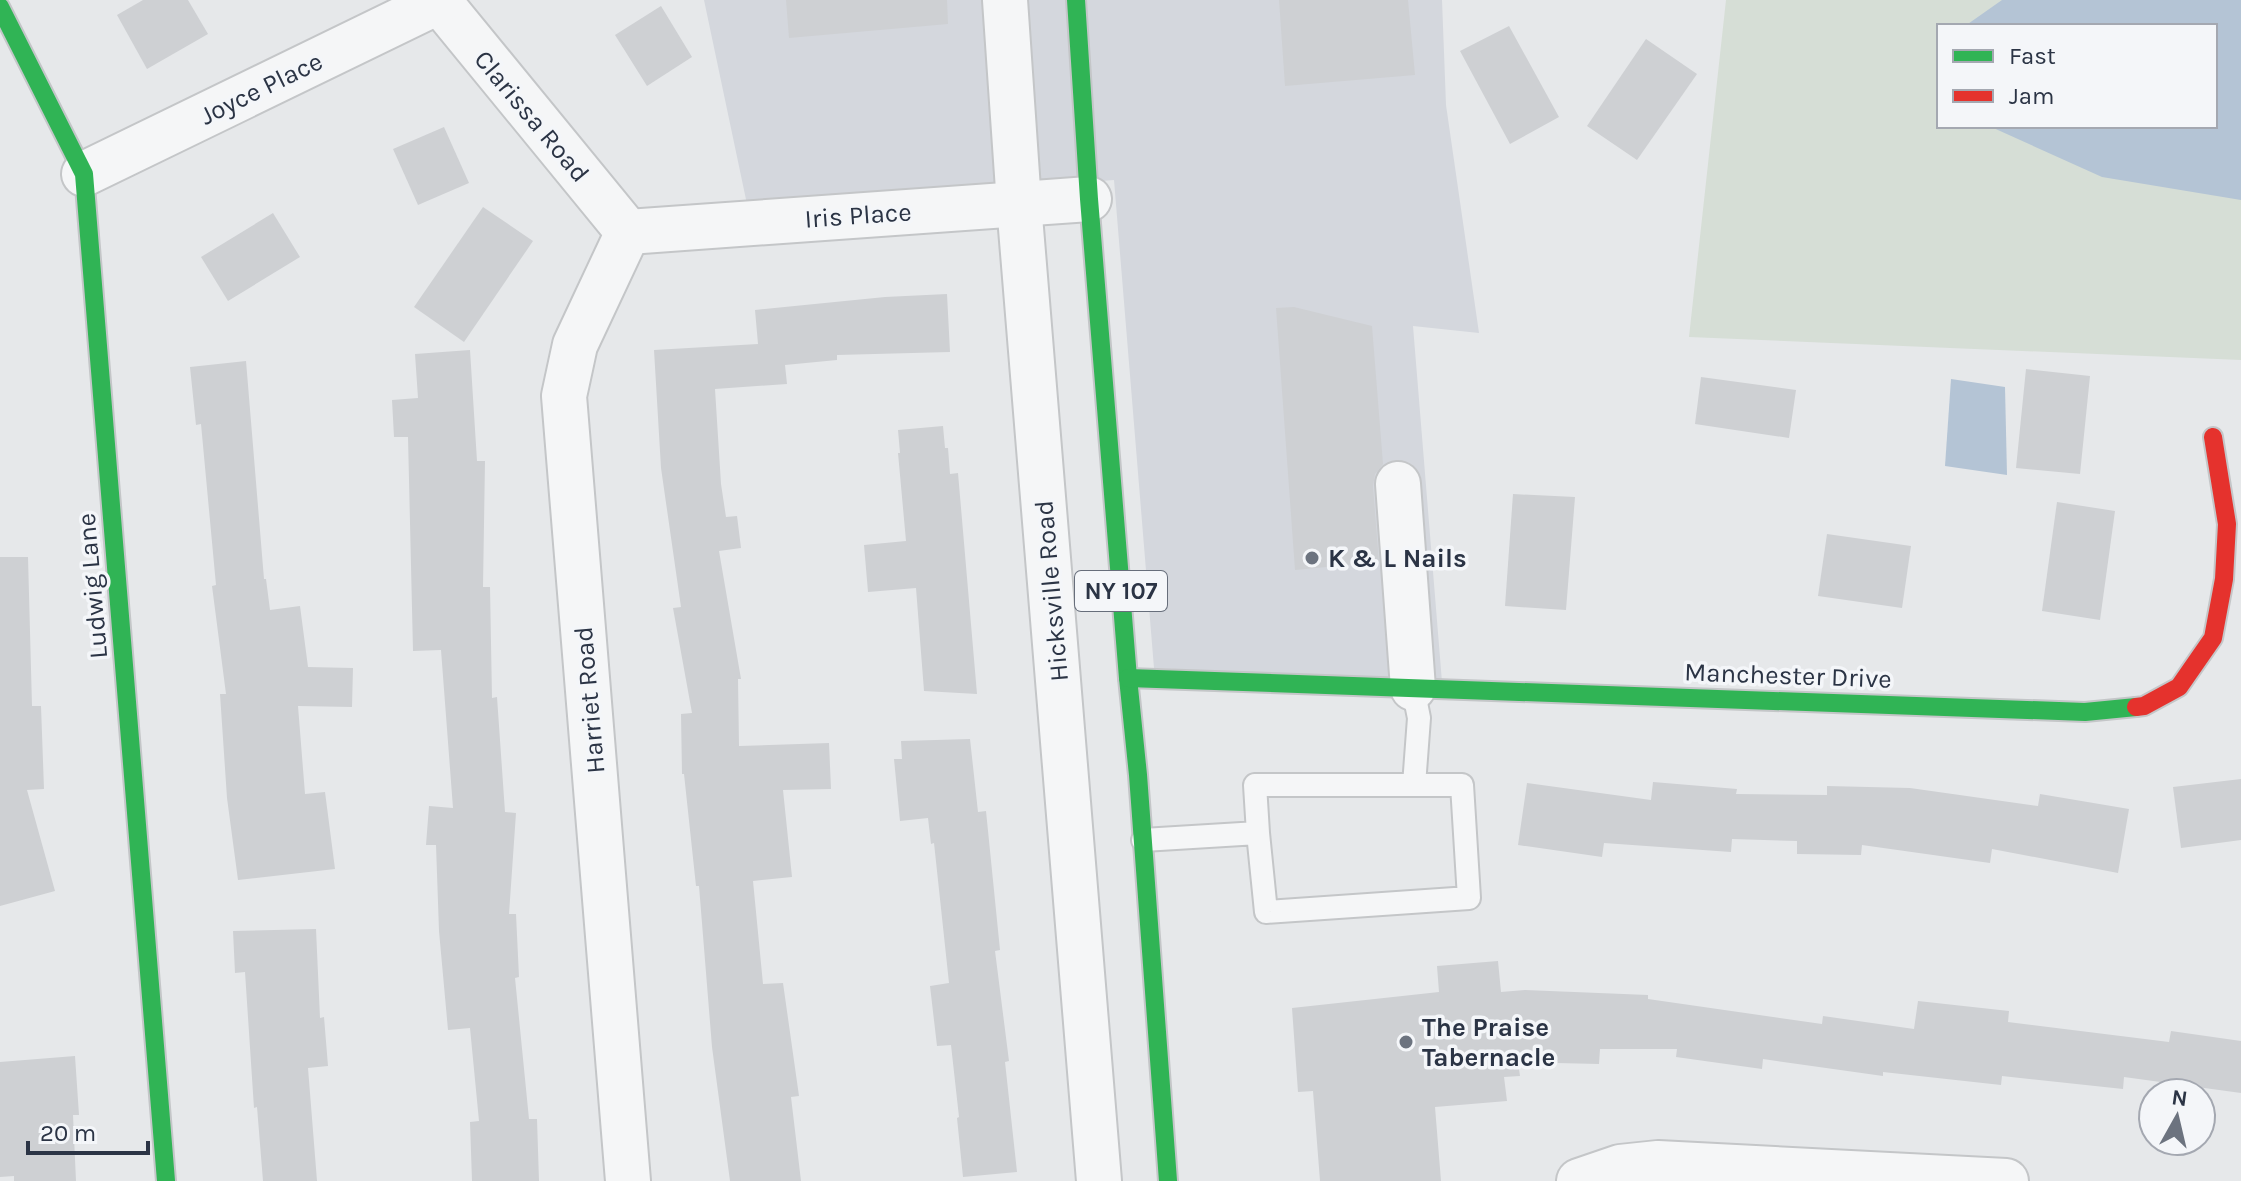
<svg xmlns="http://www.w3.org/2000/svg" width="2241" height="1181" viewBox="0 0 2241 1181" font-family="Karla,sans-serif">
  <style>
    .built { fill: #d4d7dd }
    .green { fill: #d6ded6; fill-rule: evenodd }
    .water { fill: #b4c4d5 }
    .building { fill: #ced0d3 }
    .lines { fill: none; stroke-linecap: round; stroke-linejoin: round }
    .lane-casing { stroke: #c4c6c8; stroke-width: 26 }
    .street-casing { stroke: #c4c6c8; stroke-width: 48 }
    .fast-casing { stroke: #c4c6c8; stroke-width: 22 }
    .jam-casing { stroke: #c4c6c8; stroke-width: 22 }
    .lane { stroke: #f5f6f7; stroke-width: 22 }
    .street { stroke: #f5f6f7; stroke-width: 44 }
    .fast { stroke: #30b455; stroke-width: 18 }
    .jam { stroke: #e5322d; stroke-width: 18 }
    .poi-dot { fill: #6c737f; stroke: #f4f6f9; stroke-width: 3 }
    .labels { text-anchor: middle; stroke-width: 7; stroke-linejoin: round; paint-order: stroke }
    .shield { fill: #f4f6f9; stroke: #676e7b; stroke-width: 2 }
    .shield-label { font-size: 24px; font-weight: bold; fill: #2b3445 }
    .street-label { font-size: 26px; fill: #2b3445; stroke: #f4f6f9 }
    .poi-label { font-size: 26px; font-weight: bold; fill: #2b3445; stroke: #f4f6f9; text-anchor: start }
  </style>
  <rect width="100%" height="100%" fill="#e6e8ea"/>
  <path class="built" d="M 704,0 L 1442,0 L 1446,105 L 1479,333 L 1413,326 L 1442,682 L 1154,668 L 1114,180 L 748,209 Z"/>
  <path class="green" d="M 1726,0 L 2241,0 L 2241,360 L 1689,337 ZM 1939,26 L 2215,26 L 2215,126 L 1939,126 Z"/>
  <g class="water">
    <path d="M 2002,0 L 2241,0 L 2241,200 L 2102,177 L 1989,126 L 2215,126 L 2215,26 L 1965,26 Z"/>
    <path d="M 1951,379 L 2005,387 L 2007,475 L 1945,466 Z"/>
  </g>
  <g class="building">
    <path d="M 143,0 L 188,0 L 208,34 L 147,69 L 117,15 Z"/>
    <path d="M 786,0 L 947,0 L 948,24 L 789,38 Z"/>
    <path d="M 1279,0 L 1408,0 L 1415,75 L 1285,86 Z"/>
    <path d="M 661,6 L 692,57 L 647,86 L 615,35 Z"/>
    <path d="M 1509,26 L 1559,117 L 1510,144 L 1460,51 Z"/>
    <path d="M 1646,39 L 1697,74 L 1637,160 L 1587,126 Z"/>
    <path d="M 444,127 L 469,183 L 418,205 L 393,149 Z"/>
    <path d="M 483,207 L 533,241 L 464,342 L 414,307 Z"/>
    <path d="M 273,213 L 300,257 L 228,301 L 201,257 Z"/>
    <path d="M 947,294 L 950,352 L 837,355 L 837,360 L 785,365 L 787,384 L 715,389 L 721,484 L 726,517 L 737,516 L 741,548 L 719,551 L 741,679 L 738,679 L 739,746 L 829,743 L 831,789 L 783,790 L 792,877 L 753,881 L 763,984 L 783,983 L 799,1096 L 791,1097 L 801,1181 L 730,1181 L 712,1047 L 699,886 L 696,886 L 684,774 L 682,774 L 681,714 L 692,713 L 673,608 L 681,607 L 661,468 L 654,350 L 758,344 L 755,310 L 885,297 Z"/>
    <path d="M 1294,307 L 1372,326 L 1383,464 L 1375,474 L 1373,486 L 1379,562 L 1295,570 L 1276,308 Z"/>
    <path d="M 470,350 L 477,461 L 485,461 L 483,587 L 490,587 L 492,698 L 497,697 L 505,812 L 516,813 L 509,914 L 516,914 L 519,977 L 515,978 L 529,1119 L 537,1119 L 539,1181 L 472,1181 L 470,1122 L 479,1121 L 470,1028 L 448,1030 L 439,931 L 436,845 L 426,845 L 429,806 L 453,808 L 441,650 L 413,651 L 408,437 L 394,437 L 392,400 L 418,398 L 415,354 Z"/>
    <path d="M 246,361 L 264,579 L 266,579 L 270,610 L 300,606 L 308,667 L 353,668 L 352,707 L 298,706 L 305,794 L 325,792 L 335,869 L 238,880 L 227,798 L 220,694 L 226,694 L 212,586 L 216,585 L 201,424 L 196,425 L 190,367 Z"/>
    <path d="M 2026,369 L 2090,376 L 2080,474 L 2016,468 Z"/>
    <path d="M 1701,377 L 1796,390 L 1789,438 L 1695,424 Z"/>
    <path d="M 943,426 L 945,448 L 948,448 L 950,474 L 958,473 L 977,694 L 924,691 L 916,588 L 868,592 L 864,545 L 906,541 L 898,453 L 900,453 L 898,430 Z"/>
    <path d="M 1513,494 L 1575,497 L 1566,610 L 1505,606 Z"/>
    <path d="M 2057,502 L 2115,511 L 2100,620 L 2042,611 Z"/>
    <path d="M 1827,534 L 1911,546 L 1902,608 L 1818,596 Z"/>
    <path d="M 0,557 L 28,557 L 32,706 L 41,706 L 44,789 L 27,790 L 55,891 L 0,906 Z"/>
    <path d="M 970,739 L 978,812 L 986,811 L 1000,950 L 995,951 L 1009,1061 L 1005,1062 L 1017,1172 L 963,1177 L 957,1118 L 959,1117 L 951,1045 L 937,1046 L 930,986 L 949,983 L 934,843 L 931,844 L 928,818 L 900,821 L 894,759 L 902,759 L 901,741 Z"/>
    <path d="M 2241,779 L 2241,840 L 2181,848 L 2173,787 Z"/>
    <path d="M 1653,782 L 1737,789 L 1736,794 L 1827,795 L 1827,786 L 1910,788 L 2038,806 L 2040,794 L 2129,809 L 2118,873 L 1992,849 L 1990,863 L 1862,845 L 1861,855 L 1797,854 L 1797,841 L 1732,839 L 1731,852 L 1604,843 L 1602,857 L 1518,845 L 1527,783 L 1651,800 Z"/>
    <path d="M 316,929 L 320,1018 L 324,1017 L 328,1066 L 308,1068 L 317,1181 L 263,1181 L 257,1107 L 254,1108 L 245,972 L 235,973 L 233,931 Z"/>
    <path d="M 1498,961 L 1501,992 L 1525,990 L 1648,995 L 1648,999 L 1822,1024 L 1823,1016 L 1914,1029 L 1918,1001 L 2009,1011 L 2008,1022 L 2169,1042 L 2171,1031 L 2241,1041 L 2241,1093 L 2124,1077 L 2123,1089 L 2002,1076 L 2001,1085 L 1883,1072 L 1883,1076 L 1763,1059 L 1762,1069 L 1676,1057 L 1677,1049 L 1600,1049 L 1599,1064 L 1518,1062 L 1520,1076 L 1504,1077 L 1507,1101 L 1435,1107 L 1441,1181 L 1320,1181 L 1313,1091 L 1298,1092 L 1292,1008 L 1439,992 L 1437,966 Z"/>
    <path d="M 75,1056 L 79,1115 L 73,1115 L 76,1181 L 14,1181 L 14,1176 L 0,1177 L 0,1062 Z"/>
  </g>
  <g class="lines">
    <g class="lane-casing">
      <g id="lane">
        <path d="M 1413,688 L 1419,718 L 1414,785"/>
        <path d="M 1143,840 L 1258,833 L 1255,785 L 1462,785 L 1469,898 L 1266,912 L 1258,833"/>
      </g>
    </g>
    <g class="street-casing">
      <g id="street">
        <path d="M 438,0 L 628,232"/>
        <path d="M 1005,0 L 1019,204 L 1099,1181"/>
        <path d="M 84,174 L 438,2"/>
        <path d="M 628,232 L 1089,199"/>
        <path d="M 1398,484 L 1413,688"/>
        <path d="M 628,1181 L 564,396 L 575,345 L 628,232"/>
        <path d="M 1579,1181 L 1620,1167 L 1658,1163 L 2006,1181"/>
      </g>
    </g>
    <g class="fast-casing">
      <g id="fast">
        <path d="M 1076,0 L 1089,199 L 1128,678 L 1138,775 L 1168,1181"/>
        <path d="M 0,7 L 84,174 L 166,1181"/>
        <path d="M 1128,678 L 2085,712 L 2136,707"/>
      </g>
    </g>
    <g class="jam-casing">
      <path id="jam" d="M 2136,707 L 2144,706 L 2179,687 L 2213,638 L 2224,579 L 2227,524 L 2213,437"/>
    </g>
    <use href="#lane" class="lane"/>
    <use href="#street" class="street"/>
    <use href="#fast" class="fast"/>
    <use href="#jam" class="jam"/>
  </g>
  <g class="poi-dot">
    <circle cx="1312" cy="558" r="8"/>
    <circle cx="1406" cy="1042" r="8"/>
  </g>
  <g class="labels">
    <rect class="shield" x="1075" y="571" width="92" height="40" rx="6"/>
    <g class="shield-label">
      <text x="1121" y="599">NY 107</text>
    </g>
    <g class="street-label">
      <text transform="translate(261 88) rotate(-26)" y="9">Joyce Place</text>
      <text transform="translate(532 116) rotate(50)" y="9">Clarissa Road</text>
      <text transform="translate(858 215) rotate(-4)" y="9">Iris Place</text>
      <text transform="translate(92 586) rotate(-95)" y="9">Ludwig Lane</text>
      <text transform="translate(1051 591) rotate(-95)" y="9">Hicksville Road</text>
      <text transform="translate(1788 675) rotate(2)" y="9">Manchester Drive</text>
      <text transform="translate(589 700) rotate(-95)" y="9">Harriet Road</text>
    </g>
    <g class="poi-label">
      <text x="1328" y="567">K &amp; L Nails</text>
      <text x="1422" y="1036">The Praise<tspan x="1422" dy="30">Tabernacle</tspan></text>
    </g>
  </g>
  <rect x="1937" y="24" width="280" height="104" fill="#f4f6f9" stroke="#a4a8b1" stroke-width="2"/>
  <rect x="1953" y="50" width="40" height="12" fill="#30b455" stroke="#a4a8b1" stroke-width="2"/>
  <text x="2009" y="64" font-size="24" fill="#2b3445">Fast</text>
  <rect x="1953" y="90" width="40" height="12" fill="#e5322d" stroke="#a4a8b1" stroke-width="2"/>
  <text x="2009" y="104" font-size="24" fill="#2b3445">Jam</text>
  <g transform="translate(2177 1117) rotate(8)"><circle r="38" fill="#f4f6f9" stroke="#a4a8b1" stroke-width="2"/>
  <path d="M0-6L14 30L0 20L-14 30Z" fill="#6c737f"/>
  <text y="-12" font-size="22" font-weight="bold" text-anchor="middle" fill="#2b3445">N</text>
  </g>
  <path d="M28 1141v12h120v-12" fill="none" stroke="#2b3445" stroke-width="4"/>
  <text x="40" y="1141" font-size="24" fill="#2b3445" stroke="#f4f6f9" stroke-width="6" paint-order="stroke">20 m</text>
</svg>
